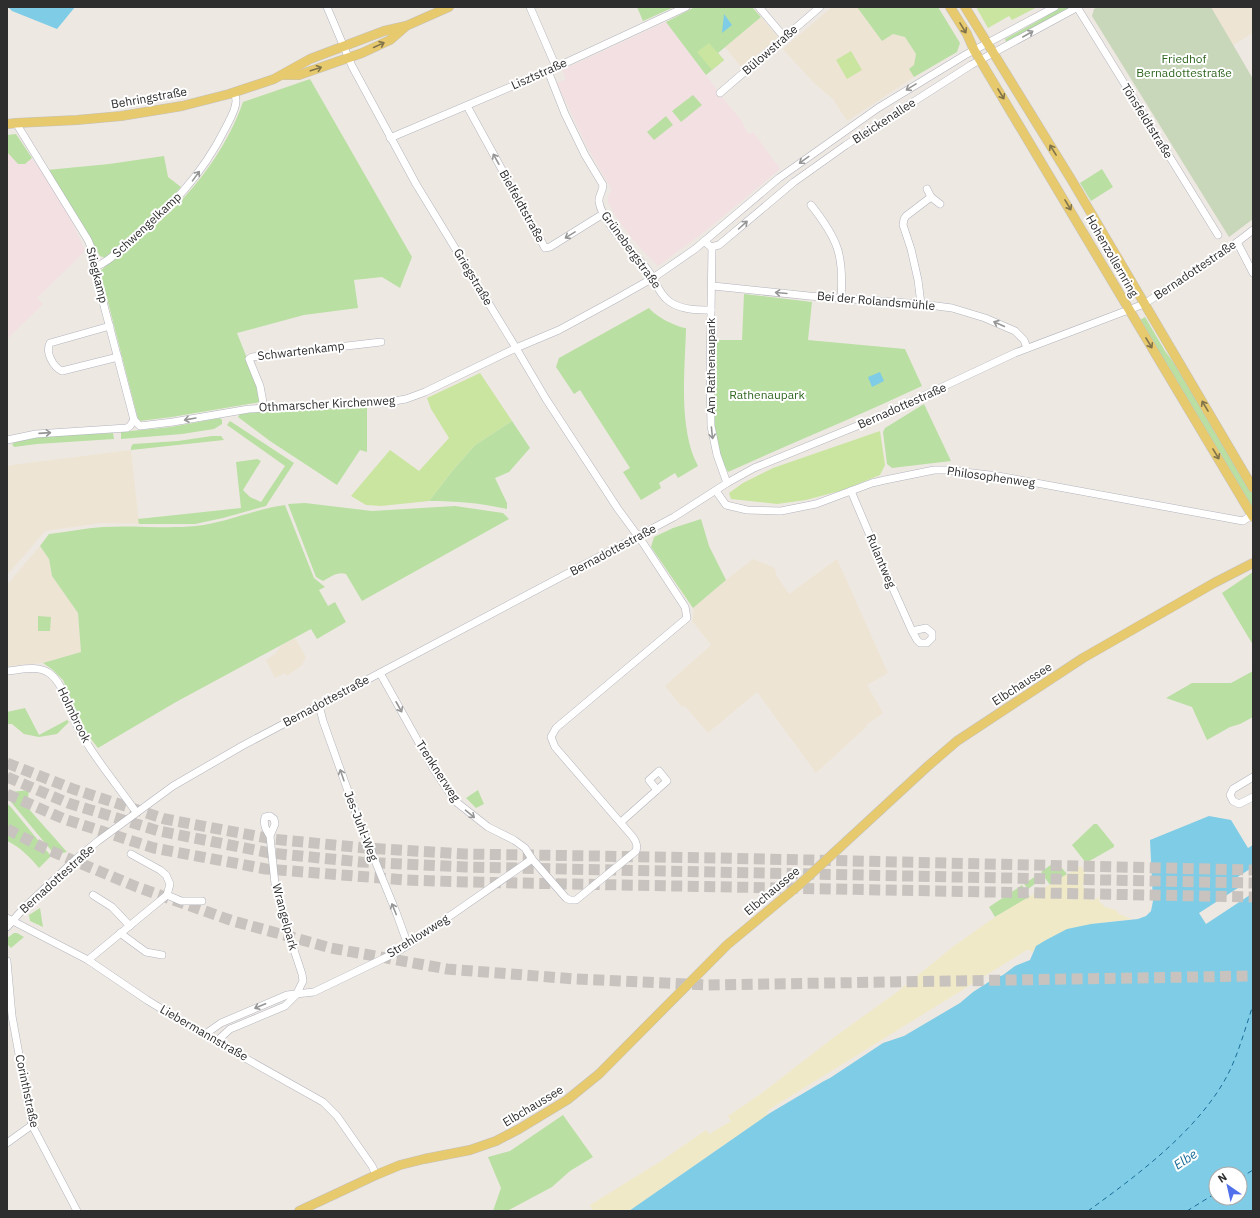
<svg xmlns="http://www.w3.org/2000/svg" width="1260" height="1218" viewBox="0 0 1260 1218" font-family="'IBM Plex Sans',sans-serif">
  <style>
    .education { fill: #ede4d3 }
    .medical { fill: #f3e0e2 }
    .green { fill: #b9dfa3 }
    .sand { fill: #efe9c8 }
    .cemetery { fill: #c8d6ba }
    .pitch { fill: #c9e5a0 }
    .water { fill: #7ecce6; fill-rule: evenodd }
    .pier { fill: #eee8e2 }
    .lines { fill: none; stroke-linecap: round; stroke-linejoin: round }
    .ferry { stroke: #196d97; stroke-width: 1; stroke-dasharray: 5 4; stroke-linecap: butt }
    .highway-tunnel { stroke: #c8c3be; stroke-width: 11; stroke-dasharray: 11 5.5; stroke-linecap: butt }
    .minor-casing { stroke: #b2b4bd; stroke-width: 8 }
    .major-casing { stroke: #c4c4c4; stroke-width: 10 }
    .minor { stroke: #fff; stroke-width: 7 }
    .major { stroke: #e7c96e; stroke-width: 9 }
    .oneway { stroke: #81744b }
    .oneway2 { stroke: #969696 }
    .labels { text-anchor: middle; stroke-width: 4; stroke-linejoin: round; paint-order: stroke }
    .street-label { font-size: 12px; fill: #2e2e2e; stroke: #fff }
    .park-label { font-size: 12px; fill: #316721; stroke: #fff }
    .water-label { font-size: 13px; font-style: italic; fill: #196d97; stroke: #fff }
  </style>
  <rect width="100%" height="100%" fill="#eee8e2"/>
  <g class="education">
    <path d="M 832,7 L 857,7 L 882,41 L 893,34 L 905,37 L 916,54 L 914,65 L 909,69 L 914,77 L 847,121 L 833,99 L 814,83 L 783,49 Z"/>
    <path d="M 1211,7 L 1253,7 L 1253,33 L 1233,45 Z"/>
    <path d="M 761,17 L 778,37 L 742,68 L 725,47 Z"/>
    <path d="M 131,450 L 139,524 L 102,523 L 45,531 L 7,575 L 7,467 L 12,465 Z"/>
    <path d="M 40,546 L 49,559 L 52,576 L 78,613 L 81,652 L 43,663 L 7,666 L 7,585 Z"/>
    <path d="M 753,559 L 775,568 L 776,575 L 789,594 L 837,559 L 888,673 L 867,685 L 883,713 L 866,725 L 867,726 L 816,773 L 757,692 L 708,733 L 685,706 L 682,707 L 665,686 L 711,645 L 692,621 L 694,611 L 693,608 L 726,580 Z"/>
    <path d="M 295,638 L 306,657 L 302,665 L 287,676 L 285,673 L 275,678 L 266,660 L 275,654 L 282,645 Z"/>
  </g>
  <g class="medical">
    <path d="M 666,22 L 729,106 L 742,121 L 748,134 L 753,132 L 780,169 L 704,232 L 658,266 L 642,250 L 630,236 L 617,218 L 608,202 L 608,196 L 612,190 L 587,147 L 557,83 L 566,79 L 562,70 Z"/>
    <path d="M 7,137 L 23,150 L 43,171 L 69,215 L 85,251 L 37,298 L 43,304 L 7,339 Z"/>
  </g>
  <g class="green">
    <path d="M 637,7 L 653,7 L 653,8 L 672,7 L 672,8 L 643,21 Z"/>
    <path d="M 695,7 L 752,7 L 761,17 L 718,53 L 724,60 L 706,75 L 666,22 Z"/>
    <path d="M 857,7 L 938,7 L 960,43 L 957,52 L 914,77 L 909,69 L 914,65 L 916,54 L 905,37 L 893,34 L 882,41 Z"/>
    <path d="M 1059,7 L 1071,7 L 1006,42 L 1005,39 L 1045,17 Z"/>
    <path d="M 310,79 L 412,257 L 400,288 L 382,277 L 354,280 L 358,308 L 304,315 L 237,333 L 258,386 L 261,402 L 172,417 L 140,421 L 138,419 L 100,271 C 126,250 152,230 175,207 C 204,178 230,140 243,102 Z"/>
    <path d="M 693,95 L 702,105 L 681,122 L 672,111 Z"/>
    <path d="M 666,116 L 673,125 L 654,140 L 647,132 Z"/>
    <path d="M 16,134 L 32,158 L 25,164 L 18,164 L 7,152 L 7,135 Z"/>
    <path d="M 164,156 L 168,177 L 181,187 L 150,221 L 126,239 L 105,258 L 100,256 L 47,170 L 109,164 Z"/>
    <path d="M 1102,169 L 1113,187 L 1091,201 L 1080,183 Z"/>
    <path d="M 744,294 L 812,302 L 808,340 L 905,349 L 922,386 C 858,416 792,443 728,472 L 719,455 L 714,422 L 714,340 L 742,340 Z"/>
    <path d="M 649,308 C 655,316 676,327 686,328 C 685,369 678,429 698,466 L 678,478 L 675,473 L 659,483 L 661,488 L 641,500 L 623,472 L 630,468 L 580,390 L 574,394 L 556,367 L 559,358 Z"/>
    <path d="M 1145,317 L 1165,351 L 1180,371 L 1253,495 L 1253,511 L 1140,320 Z"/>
    <path d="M 924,404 L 951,461 L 892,468 L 887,464 L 883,432 L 885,428 Z"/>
    <path d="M 367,408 L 367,452 L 360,450 L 337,485 L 270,441 L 238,417 L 240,414 L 269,411 Z"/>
    <path d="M 220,418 L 222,420 L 222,424 L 214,429 L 182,434 L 121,439 L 121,432 L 171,427 Z"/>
    <path d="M 230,421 L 294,463 L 266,506 L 223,518 L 195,524 L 139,524 L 138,519 L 241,508 L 236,462 L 257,459 L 261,461 L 243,490 L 250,497 L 261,502 L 285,466 L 227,425 Z"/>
    <path d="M 512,421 L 530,448 L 509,472 L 495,478 L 507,503 L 507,509 C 480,503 457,501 429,501 L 453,470 L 475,445 Z"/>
    <path d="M 113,433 L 114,439 L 37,444 L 14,447 L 12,444 C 26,434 93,434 113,433 Z"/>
    <path d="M 212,436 L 221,436 L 224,440 L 131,450 L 131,447 L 133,444 L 178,441 Z"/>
    <path d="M 305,503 L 372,511 L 455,506 L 503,513 L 509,519 L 362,601 L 346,574 C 338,571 330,577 323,581 L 316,577 L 288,504 Z"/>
    <path d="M 285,505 L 314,578 L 325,587 L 319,590 L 328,606 L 335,602 L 346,622 L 317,639 L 311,629 L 176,702 L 98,748 L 84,730 L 63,680 L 53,670 L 43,663 L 81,652 L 78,613 L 52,576 L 49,559 L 40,546 L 49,534 C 67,532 85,528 103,527 C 134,525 165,529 196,526 C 226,523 255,509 285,505 Z"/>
    <path d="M 701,519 L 709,546 L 726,580 L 693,608 L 651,547 L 654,537 L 673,528 Z"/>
    <path d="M 1253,572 L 1253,645 L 1222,593 Z"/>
    <path d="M 38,616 L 51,617 L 50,631 L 38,631 Z"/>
    <path d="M 1253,671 L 1253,717 L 1240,724 L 1230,727 L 1207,740 L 1192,707 L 1166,698 L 1192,683 L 1231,683 Z"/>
    <path d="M 25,708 L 39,735 L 67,720 L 69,722 L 57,734 L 39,737 L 24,734 L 12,724 L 7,724 L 7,712 Z"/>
    <path d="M 29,790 L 27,807 L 67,852 L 55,855 L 11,802 L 11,792 Z"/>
    <path d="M 478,790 L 484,804 L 476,808 L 466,798 Z"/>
    <path d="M 7,804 L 10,806 L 51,856 L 39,868 C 31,858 19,846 7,841 Z"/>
    <path d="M 1094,824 L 1097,824 L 1114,845 L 1114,847 L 1086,863 L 1072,845 Z"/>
    <path d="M 1056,861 L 1067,874 L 1050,885 L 1041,872 Z"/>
    <path d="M 1039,874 L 1042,879 L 1028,889 L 1024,884 Z"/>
    <path d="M 1022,885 L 1030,897 L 995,917 L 989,907 Z"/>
    <path d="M 40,908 L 43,927 L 30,921 L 29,915 Z"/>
    <path d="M 14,933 L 17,933 L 24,937 L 11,948 L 7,944 L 7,938 Z"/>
    <path d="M 563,1115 L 593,1157 L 570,1171 L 552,1187 L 507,1211 L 493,1211 L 501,1188 L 488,1157 L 510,1151 Z"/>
  </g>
  <path class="sand" d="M 1081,866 L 1089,880 L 1082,884 L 1092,901 L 1099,897 L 1100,898 L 1098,900 L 1105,907 L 1116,910 L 1119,914 L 1132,919 L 1091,924 L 1034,949 L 1033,953 L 1029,950 L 1027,950 L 770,1109 L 766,1113 L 770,1113 L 629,1211 L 593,1211 L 590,1205 L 661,1161 L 706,1130 L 709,1134 L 731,1121 L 728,1116 L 762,1093 L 833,1038 L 897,992 L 954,946 L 995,917 Z"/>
  <path class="cemetery" d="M 1098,7 L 1211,7 L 1253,79 L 1253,219 L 1229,237 L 1092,16 L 1094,9 Z"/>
  <g class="pitch">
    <path d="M 976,7 L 1037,7 L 1012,20 L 1009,16 L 988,28 Z"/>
    <path d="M 709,43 L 724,60 L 712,70 L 697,52 Z"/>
    <path d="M 851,51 L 862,70 L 847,79 L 836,60 Z"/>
    <path d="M 480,373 L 512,421 L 475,445 L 453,470 L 429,501 L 381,506 L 366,505 L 351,496 L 390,450 L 419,471 L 449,438 L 431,409 L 427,398 Z"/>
    <path d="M 880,431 L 885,465 L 880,475 L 843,490 L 806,500 L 777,504 L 731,499 L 729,493 L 743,483 L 773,468 Z"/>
  </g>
  <g class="water">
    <path d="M 8,7 L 75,7 L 57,29 L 12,11 Z"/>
    <path d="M 724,14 L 732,25 L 722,33 Z"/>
    <path d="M 880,372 L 884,381 L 872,387 L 868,377 Z"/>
    <path d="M 1209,816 L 1231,820 L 1248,848 L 1253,845 L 1253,1211 L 629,1211 L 770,1113 L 824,1081 L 830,1078 L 883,1043 L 904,1036 L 960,1003 L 973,992 L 995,978 L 1003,975 L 1015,966 L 1030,960 L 1036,946 L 1046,940 L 1067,929 L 1091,924 L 1138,919 L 1146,916 L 1151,911 L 1153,901 L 1150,840 ZM 1216,1174 L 1240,1174 L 1240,1198 L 1216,1198 Z"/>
  </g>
  <path class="pier" d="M 1253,867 L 1253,893 L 1206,924 L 1199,913 L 1241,886 L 1236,878 Z"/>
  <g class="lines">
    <g class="ferry">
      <path d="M 1240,1178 L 1253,1170"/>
      <path d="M 1088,1211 C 1139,1174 1204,1126 1231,1068 C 1240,1048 1246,1026 1253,1005"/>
      <path d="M 1187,1211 L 1216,1193"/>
    </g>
    <g class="highway-tunnel">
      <path d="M 7,763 L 73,789 L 165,819 L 272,839 L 365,848 L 464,854 L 720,858 L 1253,870"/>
      <path d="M 7,777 L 68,803 L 159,831 L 270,853 L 361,862 L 465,867 L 1253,883"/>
      <path d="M 7,794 L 64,819 L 154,848 L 266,869 L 406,880 L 467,882 L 1253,897"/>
      <path d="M 7,829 L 46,849 L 137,887 L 233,921 L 331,948 L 447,969 L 575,979 L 708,985 L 1253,976"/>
    </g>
    <g class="minor-casing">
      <g id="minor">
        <path d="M 327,7 L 352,66 L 416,184 L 516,348 L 546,399 L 618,509 L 643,543 L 685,607 L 687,618 L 556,728 L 551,737 L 555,747 L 632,836 C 636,841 638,845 636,851 L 576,900 L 570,900 L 566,898 L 532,859 L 525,848 L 514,840 L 488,827 L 455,801 L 433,768 L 380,673"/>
        <path d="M 530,7 L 556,67"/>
        <path d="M 759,7 L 784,37"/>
        <path d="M 1077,7 L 1218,235"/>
        <path d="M 548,71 L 565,114 L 585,155 L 603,185 C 603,191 598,196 599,202 C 602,222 634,253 647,269 C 655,279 659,295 670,302 C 682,310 697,310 711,310"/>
        <path d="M 720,93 L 820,7"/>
        <path d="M 467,106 L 545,248 L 550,247 L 603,214"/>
        <path d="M 16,123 L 88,240 L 93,252 L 96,275 L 134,420 L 140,426 L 173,422 L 249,409 L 388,402 L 406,399 L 425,392 L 516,348 L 559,330 L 616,299 L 653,278 L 695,249 L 779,178 L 878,108 L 965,55 L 1055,7"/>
        <path d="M 390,138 L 548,71 L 686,7"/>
        <path d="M 927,189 L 931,197 L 940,204"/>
        <path d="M 811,205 C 838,239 844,255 841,298"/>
        <path d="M 704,241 L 711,247 L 719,245 L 794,182 L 846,145 L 971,65 L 1078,7"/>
        <path d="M 1237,242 L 1253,273"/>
        <path d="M 712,247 L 710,376 L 711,426 L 717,455 L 727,483"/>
        <path d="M 95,267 C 109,262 118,251 129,242 C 169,209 201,177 225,129 C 229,121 236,110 236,101 C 236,99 235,95 234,92"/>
        <path d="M 713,286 L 809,296 L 921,304 L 952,308 L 985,318 L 1015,331 L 1024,340 L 1027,348"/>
        <path d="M 921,304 L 918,280 L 911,249 L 903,225 L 904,219 L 906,216 L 931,197"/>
        <path d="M 110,326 L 50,343 C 45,352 53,367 62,371 L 118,357"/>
        <path d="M 264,408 L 260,386 L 249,359 L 252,357 L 381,342"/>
        <path d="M 7,440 L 36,434 L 127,428 L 130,426 L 134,420"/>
        <path d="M 716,491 L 726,505 L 747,510 L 781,511 L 816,504 L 872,483 L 885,480 L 934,470 L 947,470 L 998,476 L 1243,521 L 1252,515"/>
        <path d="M 851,491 L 882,564 L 912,631 L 917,640 L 920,643 L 927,643 L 932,638 L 932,633 L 926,628 L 912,631"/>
        <path d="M 7,671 C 20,670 37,665 49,673 C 62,682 66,701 72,715 C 85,747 116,783 136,812"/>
        <path d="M 319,705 L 323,721 L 358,819 L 396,912 L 408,945"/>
        <path d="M 1253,777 L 1233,789 L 1230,795 L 1233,801 L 1239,804 L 1253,797"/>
        <path d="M 621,822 L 667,781 L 659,771 L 649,780 L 657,790"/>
        <path d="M 93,895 L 112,907 L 130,926"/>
        <path d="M 167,895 L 181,901 L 202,901"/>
        <path d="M 7,918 L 88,960 L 147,1000 L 204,1035 L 323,1102 L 337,1116 L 372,1166 L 376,1175"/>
        <path d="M 7,927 L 24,908 L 76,859 L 98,841 L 173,786 L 242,746 L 674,517 L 727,483 L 754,468 L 874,419 L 1015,353 L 1144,304 L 1227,250 L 1253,230"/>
        <path d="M 120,933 L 146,952 L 162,955"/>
        <path d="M 88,960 L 167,895 L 170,884 L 166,875 L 160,870 L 131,854"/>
        <path d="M 7,961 L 12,1016 L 32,1125 L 77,1211"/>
        <path d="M 204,1035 L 221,1023 L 287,995 L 314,992 L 395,953 L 408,945 L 532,859"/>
        <path d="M 217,1041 L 230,1029 L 235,1027 L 285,1006 L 296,995 L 303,981 L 302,974 L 291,941 L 275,884 L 270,836 L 275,824 L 274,819 L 270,816 L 265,817 C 263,825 266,830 270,836"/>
        <path d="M 7,1143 L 32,1125"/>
      </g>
    </g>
    <g class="major-casing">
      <g id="major">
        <path d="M 950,7 L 967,34 L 974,50 L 1253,517"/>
        <path d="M 965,7 L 1071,179 L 1253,488"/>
        <path d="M 283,75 L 299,75 L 362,53 L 390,40 L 405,27"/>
        <path d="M 7,124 L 16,123 L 77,120 L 121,116 L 182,106 L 229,94 L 274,79 L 310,59 L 384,31 L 406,26 L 449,7"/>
        <path d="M 299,1211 L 376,1175 L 400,1165 L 424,1159 L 470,1150 L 496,1141 L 519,1129 L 567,1100 L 599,1074 L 727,945 L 799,885 L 928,766 L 957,741 L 1083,658 L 1214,583 L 1253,563"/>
      </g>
    </g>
    <use href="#minor" class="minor"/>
    <use href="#major" class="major"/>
  </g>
  <defs><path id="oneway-shaft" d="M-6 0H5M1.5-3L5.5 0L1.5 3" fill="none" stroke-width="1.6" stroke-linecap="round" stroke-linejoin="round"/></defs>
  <g class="oneway">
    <use href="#oneway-shaft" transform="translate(963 28) rotate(59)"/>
    <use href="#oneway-shaft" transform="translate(379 45) rotate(-25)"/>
    <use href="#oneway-shaft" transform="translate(316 69) rotate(-18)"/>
    <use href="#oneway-shaft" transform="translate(1001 94) rotate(59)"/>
    <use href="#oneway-shaft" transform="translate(1053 150) rotate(-122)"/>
    <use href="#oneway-shaft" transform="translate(1068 205) rotate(59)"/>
    <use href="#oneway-shaft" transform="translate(1149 343) rotate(59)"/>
    <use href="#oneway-shaft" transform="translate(1205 406) rotate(-121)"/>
    <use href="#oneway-shaft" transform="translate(1216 454) rotate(59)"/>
  </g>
  <g class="oneway2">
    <use href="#oneway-shaft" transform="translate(1028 34) rotate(-30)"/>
    <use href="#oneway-shaft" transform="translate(911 87) rotate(148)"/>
    <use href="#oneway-shaft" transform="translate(496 159) rotate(-119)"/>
    <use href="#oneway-shaft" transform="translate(804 160) rotate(144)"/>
    <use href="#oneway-shaft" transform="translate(196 176) rotate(-54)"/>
    <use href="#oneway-shaft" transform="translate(743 225) rotate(-42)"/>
    <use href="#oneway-shaft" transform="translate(570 235) rotate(148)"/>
    <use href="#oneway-shaft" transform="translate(781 293) rotate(-175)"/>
    <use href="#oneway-shaft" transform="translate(999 324) rotate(-156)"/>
    <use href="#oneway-shaft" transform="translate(190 419) rotate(170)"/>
    <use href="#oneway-shaft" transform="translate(45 433) rotate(-4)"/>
    <use href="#oneway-shaft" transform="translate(712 433) rotate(84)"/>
    <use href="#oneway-shaft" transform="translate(399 707) rotate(61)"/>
    <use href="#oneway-shaft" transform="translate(342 775) rotate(-109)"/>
    <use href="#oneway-shaft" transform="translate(470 814) rotate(40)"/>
    <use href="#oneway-shaft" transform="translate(394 909) rotate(-112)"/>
    <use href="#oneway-shaft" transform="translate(260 1006) rotate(157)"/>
  </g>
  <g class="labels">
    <g class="street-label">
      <text transform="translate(770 50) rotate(-41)" y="4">Bülowstraße</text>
      <text transform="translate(539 74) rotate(-24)" y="4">Lisztstraße</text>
      <text transform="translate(149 98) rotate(-10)" y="4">Behringstraße</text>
      <text transform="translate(884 121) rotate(-33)" y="4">Bleickenallee</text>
      <text transform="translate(1147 121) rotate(58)" y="4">Tönsfeldtstraße</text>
      <text transform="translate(522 206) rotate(61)" y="4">Bielfeldtstraße</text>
      <text transform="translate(147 225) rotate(-43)" y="4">Schwengelkamp</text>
      <text transform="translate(631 250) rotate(54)" y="4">Grünebergstraße</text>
      <text transform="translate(1112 256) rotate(60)" y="4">Hohenzollernring</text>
      <text transform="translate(1195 270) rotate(-34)" y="4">Bernadottestraße</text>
      <text transform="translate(97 275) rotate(76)" y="4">Stiegkamp</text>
      <text transform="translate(473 277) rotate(59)" y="4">Griegstraße</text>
      <text transform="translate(876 301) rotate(5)" y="4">Bei der Rolandsmühle</text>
      <text transform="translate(301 351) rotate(-7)" y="4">Schwartenkamp</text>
      <text transform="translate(711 366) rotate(-90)" y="4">Am Rathenaupark</text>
      <text transform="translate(327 404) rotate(-3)" y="4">Othmarscher Kirchenweg</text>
      <text transform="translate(902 406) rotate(-24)" y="4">Bernadottestraße</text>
      <text transform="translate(991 477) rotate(8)" y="4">Philosophenweg</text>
      <text transform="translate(613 550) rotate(-28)" y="4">Bernadottestraße</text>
      <text transform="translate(881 561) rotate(67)" y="4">Rulantweg</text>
      <text transform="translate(1022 684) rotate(-33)" y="4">Elbchaussee</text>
      <text transform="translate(326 701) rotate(-28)" y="4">Bernadottestraße</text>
      <text transform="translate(74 715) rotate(64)" y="4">Holmbrook</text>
      <text transform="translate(438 771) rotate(57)" y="4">Trenknerweg</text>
      <text transform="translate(361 826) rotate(69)" y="4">Jes-Juhl-Weg</text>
      <text transform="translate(57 879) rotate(-42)" y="4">Bernadottestraße</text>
      <text transform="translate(772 891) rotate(-40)" y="4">Elbchaussee</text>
      <text transform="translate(285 917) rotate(75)" y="4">Wrangelpark</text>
      <text transform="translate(418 936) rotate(-32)" y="4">Strehlowweg</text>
      <text transform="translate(204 1033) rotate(30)" y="4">Liebermannstraße</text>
      <text transform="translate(27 1091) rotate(78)" y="4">Corinthstraße</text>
      <text transform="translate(533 1106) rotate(-31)" y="4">Elbchaussee</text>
    </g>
    <g class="park-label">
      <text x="1184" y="63">Friedhof<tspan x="1184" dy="14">Bernadottestraße</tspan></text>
      <text x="767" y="399">Rathenaupark</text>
    </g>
    <g class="water-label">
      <text transform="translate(1185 1159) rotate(-34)" y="5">Elbe</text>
    </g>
  </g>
  <rect width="1260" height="1218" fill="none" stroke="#2e2e2e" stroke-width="16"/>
  <g transform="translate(1228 1186) rotate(326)"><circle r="19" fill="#ffffff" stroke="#ababab"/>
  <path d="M0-3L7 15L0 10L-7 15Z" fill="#5070ec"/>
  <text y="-6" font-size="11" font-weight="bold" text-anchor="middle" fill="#2e2e2e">N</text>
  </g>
</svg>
